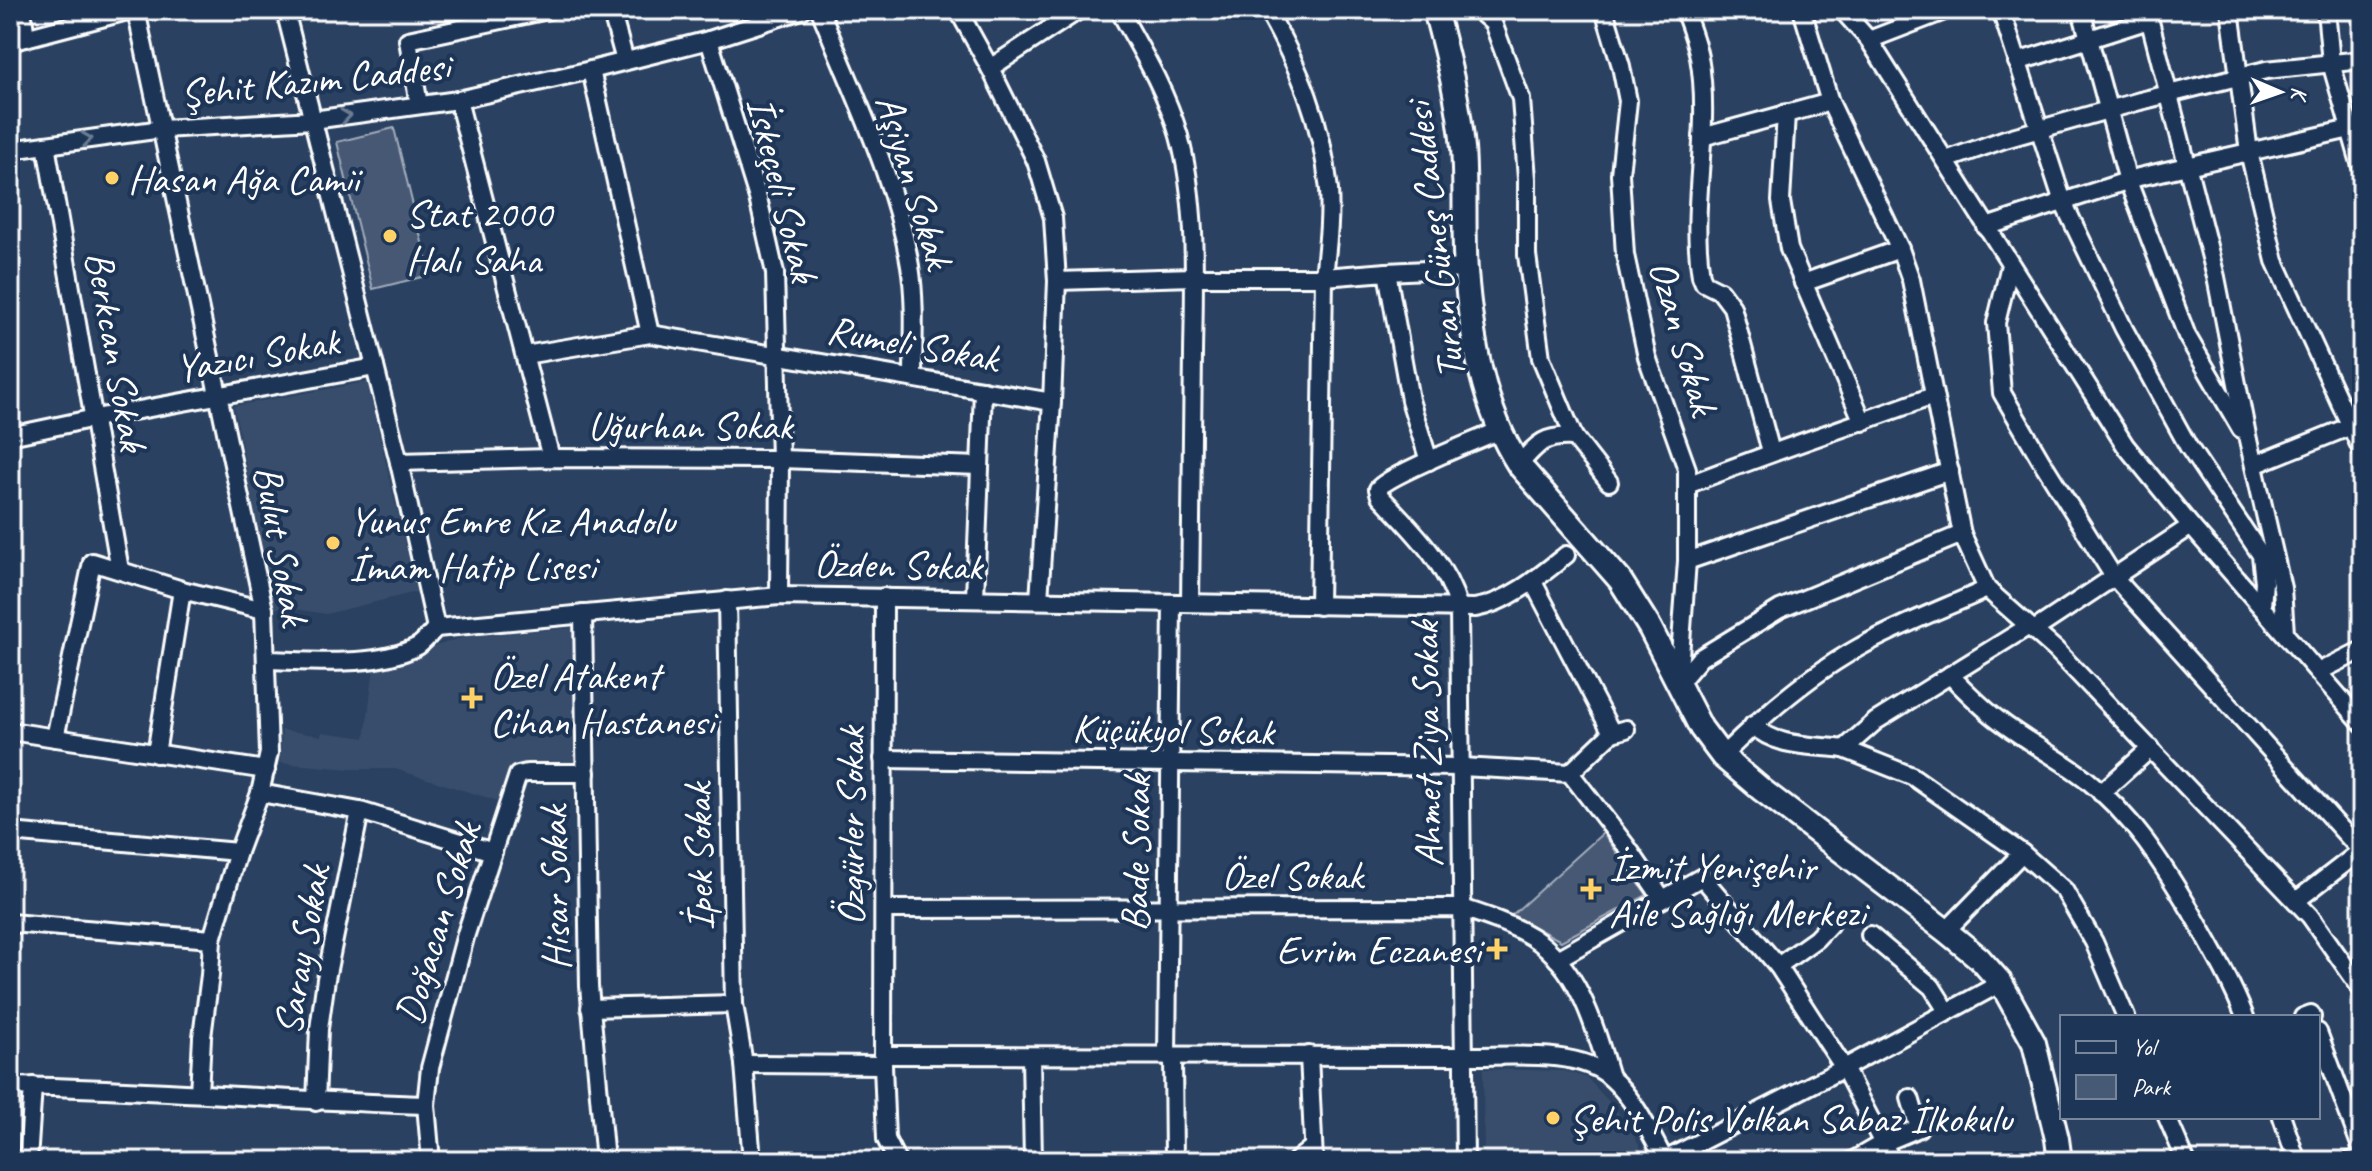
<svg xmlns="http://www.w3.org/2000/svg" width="2372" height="1171" viewBox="0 0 2372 1171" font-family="Caveat,sans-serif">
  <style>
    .built { fill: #394e6c }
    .green { fill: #465975; stroke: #a2acba; stroke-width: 2 }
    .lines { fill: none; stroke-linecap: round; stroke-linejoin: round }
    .minor-casing { stroke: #fff; stroke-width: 22 }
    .major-casing { stroke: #fff; stroke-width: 28 }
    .minor { stroke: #1d3557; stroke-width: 16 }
    .major { stroke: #1d3557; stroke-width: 22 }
    .oneway { stroke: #6c7c92 }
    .poi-dot { fill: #ffd166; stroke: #1d3557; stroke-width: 3 }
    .labels { text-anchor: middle; stroke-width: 8; stroke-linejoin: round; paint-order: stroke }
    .street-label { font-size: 40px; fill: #fff; stroke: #1d3557 }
    .poi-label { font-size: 40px; fill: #fff; stroke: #1d3557; text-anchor: start }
  </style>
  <rect width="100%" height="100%" fill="#2a4161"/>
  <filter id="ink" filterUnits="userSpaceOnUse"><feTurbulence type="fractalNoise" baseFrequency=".0125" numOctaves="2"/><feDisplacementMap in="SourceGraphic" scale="16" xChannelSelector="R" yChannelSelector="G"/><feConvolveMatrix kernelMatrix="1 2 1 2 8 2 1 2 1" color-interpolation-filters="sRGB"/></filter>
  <g filter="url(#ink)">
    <g class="built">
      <path d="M 367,382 L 416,592 L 326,614 L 289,608 L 274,608 L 234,406 Z"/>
      <path d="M 573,628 L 575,763 L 516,763 L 511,767 L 498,801 L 395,769 L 351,769 L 280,763 L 282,730 L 321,736 L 322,732 L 365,738 L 374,666 L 464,637 Z"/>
      <path d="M 1483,1069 L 1565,1071 L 1587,1078 L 1611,1104 L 1629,1126 L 1645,1157 L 1636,1161 L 1484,1161 Z"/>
    </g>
    <g class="green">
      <path d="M 394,128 L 430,275 L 373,289 L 337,142 Z"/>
      <path d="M 1603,833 L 1647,895 L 1561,941 L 1512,915 Z"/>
    </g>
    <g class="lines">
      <g class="minor-casing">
        <g id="minor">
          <path d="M 22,10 L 26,38"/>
          <path d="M 136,10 L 264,610 L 269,753 L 260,793 L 238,852 L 212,939 L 210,975 L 202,1037 L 199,1093"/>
          <path d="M 285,10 L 399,462 L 436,628"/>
          <path d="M 611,10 L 625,61"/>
          <path d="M 820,10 C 853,93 895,177 910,266 C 916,303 913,341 913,378"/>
          <path d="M 958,10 L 990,68 L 1036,161 L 1053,218 L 1057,281 L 1052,402 L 1039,600"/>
          <path d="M 1119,10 C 1142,51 1166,91 1179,136 C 1198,206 1194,282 1193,354 C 1192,437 1191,520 1190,603"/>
          <path d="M 1267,10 C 1300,69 1322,121 1329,190 C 1331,219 1327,248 1324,277 L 1319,606"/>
          <path d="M 1478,10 L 1493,23 L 1521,99 L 1527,179 L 1527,255 L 1541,358 L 1574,437 L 1609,482"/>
          <path d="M 1604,10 L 1621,66 L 1628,101 L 1620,174 L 1625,255 L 1647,357 L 1687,469 L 1687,561 L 1678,683"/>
          <path d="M 1684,10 C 1690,26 1696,41 1699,57 C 1712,130 1689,205 1701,276 L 1704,283 L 1720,291 L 1732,307 L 1771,452"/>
          <path d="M 1802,10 L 1830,102 L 1900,249 L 1911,280 L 1962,534 L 1987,589 L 2056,650 L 2310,916 L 2362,990"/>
          <path d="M 1842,10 L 1869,40 L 2125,445 L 2191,526 L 2362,723"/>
          <path d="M 2001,10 L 2063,202 L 2124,329 L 2188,446 L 2261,555 L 2264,582 L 2262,606"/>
          <path d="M 2081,10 L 2128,181 L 2187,336 L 2241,429"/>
          <path d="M 2147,10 L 2216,277 L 2248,440 L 2282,588 L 2285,633"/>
          <path d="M 2230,10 L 2249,152 L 2275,261 L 2362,451"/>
          <path d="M 2326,10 L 2331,63 L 2362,170"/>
          <path d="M 709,40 L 758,198 L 775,273 L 780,459 L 779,596"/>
          <path d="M 1869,40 L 1947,10"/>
          <path d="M 10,42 L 131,10"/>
          <path d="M 2017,62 L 2149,20"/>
          <path d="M 990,68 L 1079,10"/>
          <path d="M 591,70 L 650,334"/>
          <path d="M 458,100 L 551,458"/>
          <path d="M 419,105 L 408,40 L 548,10"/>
          <path d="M 1786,113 L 1781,201 L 1789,249 L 1863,422"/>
          <path d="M 1702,137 L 1830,102"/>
          <path d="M 46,145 L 120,570"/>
          <path d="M 10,150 L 162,129 L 313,120 L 458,100 L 591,70 L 709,40 L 802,10"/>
          <path d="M 1946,160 L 2005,139 L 2140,101 L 2266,70 L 2362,60"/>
          <path d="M 1986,227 L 2139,177 L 2350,129"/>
          <path d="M 2010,265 L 1996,323 L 2002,393 L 2041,460 L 2114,577 L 2362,852"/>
          <path d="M 1387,272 L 1466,268"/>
          <path d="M 1057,281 L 1194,277 L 1324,277 L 1387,272 L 1410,400 L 1429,461"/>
          <path d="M 1803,283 L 1900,249"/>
          <path d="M 525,355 L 650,334 L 1052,402"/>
          <path d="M 10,436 L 95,418 L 375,367"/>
          <path d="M 399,462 L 551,458 L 780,459 L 980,466"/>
          <path d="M 1519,465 C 1538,443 1544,435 1574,437"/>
          <path d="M 2254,465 L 2351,426"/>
          <path d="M 1687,485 C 1768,453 1851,426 1933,396"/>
          <path d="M 1687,561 L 1950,471"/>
          <path d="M 1533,582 L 1612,733"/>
          <path d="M 884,597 L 883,1065 L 886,1139 L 897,1161"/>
          <path d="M 975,598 L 983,390"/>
          <path d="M 727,600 L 734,1004 L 744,1064 L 752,1161"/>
          <path d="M 583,614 L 589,986 L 605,1161"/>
          <path d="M 2029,626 L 1876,721 L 1844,749 L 1912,776 L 2022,853 L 2064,890 L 2094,942 L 2126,1017"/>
          <path d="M 2034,630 L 2191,526"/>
          <path d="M 267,660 C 311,661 377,668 418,646 C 425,641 430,634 436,628 L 779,596 L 1475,608 C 1508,603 1541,575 1566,555"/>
          <path d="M 2318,672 L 2362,650"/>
          <path d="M 1950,675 C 1966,691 1982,708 2000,721 C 2027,742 2059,758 2086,779 C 2133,816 2162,863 2192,913 C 2211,947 2231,981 2245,1017"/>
          <path d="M 1677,685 L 1700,658 L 1780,609 L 1962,534"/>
          <path d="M 1753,725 C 1775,748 1815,745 1844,749"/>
          <path d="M 10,731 L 266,770"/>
          <path d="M 55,738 L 92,562 L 182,590 L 264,610"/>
          <path d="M 156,754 L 182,590"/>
          <path d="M 1722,756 C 1763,715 1808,676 1858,648 C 1899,625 1945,608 1987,589"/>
          <path d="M 883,759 L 1461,767 L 1570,773 L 1627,847 L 1662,898"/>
          <path d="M 1570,773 L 1612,733 L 1626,729"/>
          <path d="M 260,793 L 360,811 L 493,852"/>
          <path d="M 2101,793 L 2151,748"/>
          <path d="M 10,832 L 238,852"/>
          <path d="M 2296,901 L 2362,850"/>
          <path d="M 884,909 L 1462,908 C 1486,916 1511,924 1532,937 C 1579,967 1595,1027 1610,1077"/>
          <path d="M 10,923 L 212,939"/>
          <path d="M 1946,931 L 2022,853"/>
          <path d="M 1870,935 L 1932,987 L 1947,1011"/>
          <path d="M 1557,959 L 1702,877 L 1778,966 L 1844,1068 L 1892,1161"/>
          <path d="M 1778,966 L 1816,939 L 1830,924"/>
          <path d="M 590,1008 L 734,1004"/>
          <path d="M 2303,1017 L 2311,1014 L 2312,1017"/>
          <path d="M 2318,1032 L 2362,1150"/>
          <path d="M 883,1055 L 1464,1056 C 1507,1057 1577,1048 1610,1077 C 1635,1099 1650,1133 1665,1161"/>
          <path d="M 1309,1055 L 1314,1161"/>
          <path d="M 1031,1056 L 1033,1161"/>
          <path d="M 1167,1056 L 1172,603"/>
          <path d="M 1173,1057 L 1174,1161"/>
          <path d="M 744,1064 L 883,1065"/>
          <path d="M 10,1086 C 149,1088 287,1101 426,1105"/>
          <path d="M 316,1102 L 319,1029 L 326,979 L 360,811"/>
          <path d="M 2167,1117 L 2186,1161"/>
          <path d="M 2282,1117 L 2297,1161"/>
          <path d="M 28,1161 L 33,1086"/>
          <path d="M 431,1161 L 426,1105 L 430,1068 L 466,934 L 518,775 L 527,773 L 586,773"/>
          <path d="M 1296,1161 L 1313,1147"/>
          <path d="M 1465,1161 L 1459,608 C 1446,562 1412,530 1380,496 L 1378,489 C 1388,475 1478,440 1500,430"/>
          <path d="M 1663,1161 L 1844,1068 L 2001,983"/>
          <path d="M 1852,1161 L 1883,1143 L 1919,1128 L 1910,1098"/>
          <path d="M 2350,1161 L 2362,1159"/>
        </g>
      </g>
      <g class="major-casing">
        <path id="major" d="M 1435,10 C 1447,55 1459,102 1463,148 C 1466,189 1463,230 1466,271 C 1471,336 1483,410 1519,465 L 1620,580 L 1650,628 L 1701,728 L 1722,756 L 1762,790 L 1946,931 L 1979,958 L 2001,983 L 2034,1043 L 2057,1139 L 2060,1161"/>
      </g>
      <use href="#minor" class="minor"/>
      <use href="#major" class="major"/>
    </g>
    <defs><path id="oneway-chevron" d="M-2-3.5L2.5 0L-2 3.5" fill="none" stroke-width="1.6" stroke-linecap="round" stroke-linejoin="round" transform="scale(2)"/></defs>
    <g class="oneway">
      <use href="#oneway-chevron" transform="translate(346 116) rotate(-8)"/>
      <use href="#oneway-chevron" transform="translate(87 139) rotate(-8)"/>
    </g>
  </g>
  <g class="poi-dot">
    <circle cx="112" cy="178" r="8"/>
    <circle cx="390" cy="236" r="8"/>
    <circle cx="333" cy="543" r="8"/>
    <path d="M468 686h8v8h8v8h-8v8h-8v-8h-8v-8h8z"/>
    <path d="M1587 877h8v8h8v8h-8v8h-8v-8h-8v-8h8z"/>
    <path d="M1493 937h8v8h8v8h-8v8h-8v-8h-8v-8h8z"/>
    <circle cx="1553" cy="1118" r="8"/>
  </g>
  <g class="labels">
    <g class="street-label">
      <text transform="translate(315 79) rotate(-6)" y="14">Şehit Kazım Caddesi</text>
      <text transform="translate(915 181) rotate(73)" y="14">Aşiyan Sokak</text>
      <text transform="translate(783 189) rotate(76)" y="14">İskeçeli Sokak</text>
      <text transform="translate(1434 241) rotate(-97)" y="14">Turan Güneş Caddesi</text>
      <text transform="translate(1684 337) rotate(74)" y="14">Ozan Sokak</text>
      <text transform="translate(913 343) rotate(10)" y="14">Rumeli Sokak</text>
      <text transform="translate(117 351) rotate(80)" y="14">Berkcan Sokak</text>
      <text transform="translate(257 354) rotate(-10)" y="14">Yazıcı Sokak</text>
      <text x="690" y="439">Uğurhan Sokak</text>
      <text transform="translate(282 545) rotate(80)" y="14">Bulut Sokak</text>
      <text transform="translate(898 564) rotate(1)" y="14">Özden Sokak</text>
      <text transform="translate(1173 729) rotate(1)" y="14">Küçükyol Sokak</text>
      <text transform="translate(1426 744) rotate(-91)" y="14">Ahmet Ziya Sokak</text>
      <text transform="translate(850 826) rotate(-90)" y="14">Özgürler Sokak</text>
      <text transform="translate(1135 853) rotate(-89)" y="14">Bade Sokak</text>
      <text transform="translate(698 857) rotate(-91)" y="14">İpek Sokak</text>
      <text x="1292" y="889">Özel Sokak</text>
      <text transform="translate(554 888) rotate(-91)" y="14">Hisar Sokak</text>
      <text transform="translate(437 923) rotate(-73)" y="14">Doğacan Sokak</text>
      <text transform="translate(301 950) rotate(-80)" y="14">Saray Sokak</text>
    </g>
    <g class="poi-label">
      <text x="128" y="192">Hasan Ağa Camii</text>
      <text x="406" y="227">Stat 2000<tspan x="406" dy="46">Halı Saha</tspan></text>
      <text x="349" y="534">Yunus Emre Kız Anadolu<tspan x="349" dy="46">İmam Hatip Lisesi</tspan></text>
      <text x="490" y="689">Özel Atakent<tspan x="490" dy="46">Cihan Hastanesi</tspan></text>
      <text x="1609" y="880">İzmit Yenişehir<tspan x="1609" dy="46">Aile Sağlığı Merkezi</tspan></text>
      <text x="1481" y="963" text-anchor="end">Evrim Eczanesi</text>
      <text x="1569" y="1132">Şehit Polis Volkan Sabaz İlkokulu</text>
    </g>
  </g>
  <rect width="2372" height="1171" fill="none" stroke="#1d3557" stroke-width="40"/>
  <rect x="20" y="20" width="2332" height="1131" fill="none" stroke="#fff" stroke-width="3" filter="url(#ink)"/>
  <rect x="2060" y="1015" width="260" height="104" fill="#1d3557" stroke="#77869a" stroke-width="2"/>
  <rect x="2076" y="1041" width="40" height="12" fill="#1d3557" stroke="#77869a" stroke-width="2"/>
  <text x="2132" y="1055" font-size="24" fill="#ffffff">Yol</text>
  <rect x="2076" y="1075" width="40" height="24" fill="#465975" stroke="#77869a" stroke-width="2"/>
  <text x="2132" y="1095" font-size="24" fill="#ffffff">Park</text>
  <g transform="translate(2280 92) rotate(92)" stroke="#1d3557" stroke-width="6" paint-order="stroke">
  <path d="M0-6L14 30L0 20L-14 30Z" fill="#ffffff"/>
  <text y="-12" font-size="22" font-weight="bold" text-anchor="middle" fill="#ffffff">K</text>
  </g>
</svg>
